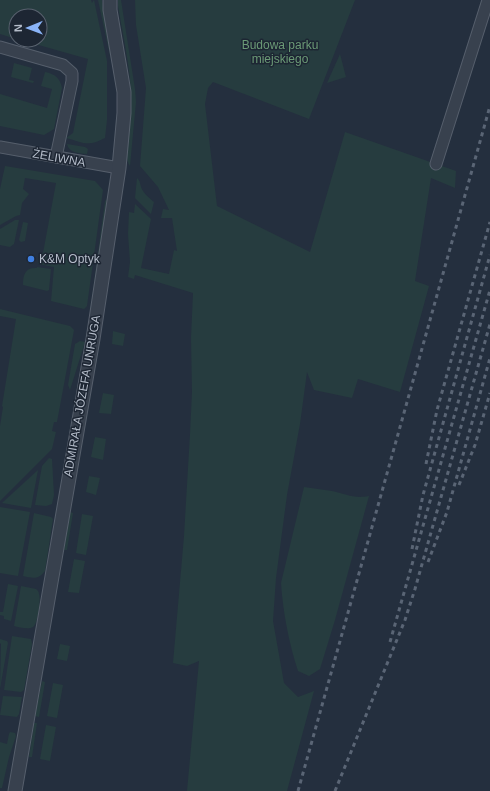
<svg xmlns="http://www.w3.org/2000/svg" width="490" height="791" viewBox="0 0 490 791" font-family="Helvetica,sans-serif">
  <style>
    .green { fill: #263c3f }
    .lines { fill: none; stroke-linecap: round; stroke-linejoin: round }
    .minor-casing { stroke: #565f6c; stroke-width: 13 }
    .tertiary-casing { stroke: #565f6c; stroke-width: 15 }
    .minor { stroke: #38414e; stroke-width: 11 }
    .tertiary { stroke: #38414e; stroke-width: 13 }
    .rail { stroke: #5a6575; stroke-width: 3; stroke-dasharray: 4 4; stroke-linecap: butt }
    .shop-dot { fill: #3f7fe0; stroke: #1d2633; stroke-width: 1.5 }
    .labels { text-anchor: middle; stroke-width: 3; stroke-linejoin: round; paint-order: stroke }
    .park-label { font-size: 12px; fill: #6b9a76; stroke: #1d2633 }
    .street-label { font-size: 12px; fill: #b4bcc9; stroke: #1d2633 }
    .poi-label { font-size: 12px; fill: #b4bcc9; stroke: #1d2633; text-anchor: start }
  </style>
  <rect width="100%" height="100%" fill="#242f3e"/>
  <g class="green">
    <path d="M 0,0 L 91,0 L 92,3 L 94,0 L 107,61 L 107,120 L 105,138 C 87,147 85,143 66,138 L 73,133 L 88,59 L 21,40 L 40,40 L 40,16 L 16,16 L 16,39 L 0,34 Z"/>
    <path d="M 98,0 L 102,0 L 111,60 Z"/>
    <path d="M 118,0 L 121,0 L 135,89 L 136,102 L 130,166 C 122,155 131,128 131,114 C 133,78 124,42 118,6 Z"/>
    <path d="M 135,0 L 355,0 L 309,119 L 213,82 L 208,88 L 205,104 L 217,206 L 310,252 L 345,132 L 456,171 L 455,188 L 431,178 L 415,281 L 429,286 L 400,392 L 358,379 L 352,398 L 314,390 L 307,372 L 300,424 L 287,495 L 276,578 L 273,621 L 284,683 L 298,697 L 314,691 L 287,791 L 187,791 L 199,661 L 187,666 L 173,663 L 184,536 L 190,434 L 192,392 L 191,338 L 193,293 L 135,275 L 134,279 L 128,277 L 130,262 L 128,234 L 129,212 L 134,213 L 135,204 L 151,219 L 141,268 L 169,274 L 174,250 L 177,251 L 172,218 L 161,218 L 163,209 L 169,210 L 158,187 L 140,166 L 146,88 L 136,25 Z"/>
    <path d="M 340,54 L 346,77 L 327,83 Z"/>
    <path d="M 14,63 L 32,68 L 29,80 L 34,81 L 33,83 L 11,77 Z"/>
    <path d="M 45,72 C 55,74 60,78 62,88 L 54,129 L 44,135 L 0,126 L 0,94 L 47,108 L 52,89 L 41,86 Z"/>
    <path d="M 67,144 L 85,147 L 88,149 L 87,154 C 78,153 69,153 67,144 Z"/>
    <path d="M 5,166 L 95,181 L 103,190 L 87,306 L 84,309 L 51,301 L 54,267 L 38,264 L 40,253 L 43,253 L 56,183 L 25,178 L 23,189 L 29,194 L 22,203 L 20,215 L 16,216 L 0,225 L 0,189 Z"/>
    <path d="M 137,178 C 140,181 140,183 141,187 C 143,193 149,198 154,202 L 151,214 L 135,198 Z"/>
    <path d="M 107,199 L 93,305 L 90,313 L 105,201 Z"/>
    <path d="M 15,220 L 19,220 L 14,244 L 10,247 L 0,245 L 0,229 Z"/>
    <path d="M 23,222 L 28,223 L 25,241 L 21,242 L 19,240 Z"/>
    <path d="M 37,267 L 51,269 L 49,290 L 47,291 L 23,285 C 23,275 25,267 37,268 Z"/>
    <path d="M 0,309 L 70,326 L 74,330 L 57,422 L 54,422 L 52,431 L 56,432 L 52,449 L 0,501 L 0,426 L 3,407 L 2,406 L 16,319 L 0,316 Z"/>
    <path d="M 113,331 L 125,334 L 123,346 L 112,344 Z"/>
    <path d="M 80,341 L 85,342 L 70,390 L 68,385 L 75,344 Z"/>
    <path d="M 103,393 L 114,395 L 111,414 L 99,413 Z"/>
    <path d="M 95,437 L 106,439 L 103,460 L 91,457 Z"/>
    <path d="M 49,458 L 52,459 L 54,495 L 52,504 L 46,506 L 35,505 L 42,466 Z"/>
    <path d="M 38,470 L 31,508 L 2,503 Z"/>
    <path d="M 89,476 L 100,478 L 96,495 L 86,492 Z"/>
    <path d="M 304,487 C 313,488 323,490 332,491 C 347,494 353,499 369,496 L 335,620 L 320,669 L 309,676 L 298,671 C 289,643 283,613 281,583 Z"/>
    <path d="M 0,507 L 30,512 L 18,576 L 0,573 Z"/>
    <path d="M 70,512 L 73,513 L 67,550 L 64,550 Z"/>
    <path d="M 34,513 L 51,517 L 53,519 L 45,571 C 38,580 33,578 23,576 Z"/>
    <path d="M 82,514 L 93,516 L 86,555 L 76,553 Z"/>
    <path d="M 74,559 L 85,561 L 79,593 L 68,592 Z"/>
    <path d="M 8,584 L 18,586 L 11,621 L 4,619 L 4,616 L 0,615 L 0,612 L 3,612 Z"/>
    <path d="M 21,586 L 36,589 C 38,591 39,592 39,594 C 41,600 38,624 33,627 C 28,630 19,627 14,626 Z"/>
    <path d="M 12,636 L 31,639 L 32,644 L 24,690 L 21,692 L 4,690 Z"/>
    <path d="M 0,639 L 7,641 L 8,643 L 0,689 L 1,644 L 0,643 Z"/>
    <path d="M 60,644 L 70,646 L 67,661 L 57,659 Z"/>
    <path d="M 42,681 L 45,682 L 39,717 L 35,716 Z"/>
    <path d="M 53,683 L 63,685 L 57,718 L 47,716 Z"/>
    <path d="M 3,696 L 22,697 L 19,714 L 17,717 L 0,715 Z"/>
    <path d="M 34,723 L 37,723 L 32,757 L 29,757 Z"/>
    <path d="M 46,725 L 56,727 L 50,761 L 40,759 Z"/>
    <path d="M 10,732 L 15,733 L 16,736 L 9,757 L 2,788 L 0,788 L 0,742 L 7,744 L 9,734 Z"/>
  </g>
  <g class="lines">
    <g class="minor-casing">
      <g id="minor">
        <path d="M 0,47 L 63,65 L 72,73 L 72,81 L 56,157"/>
        <path d="M 0,147 L 119,168"/>
        <path d="M 436,164 L 488,0"/>
      </g>
    </g>
    <g class="tertiary-casing">
      <path id="tertiary" d="M 15,791 L 93,339 L 119,168 L 124,113 L 124,92 L 110,10 L 110,0"/>
    </g>
    <use href="#minor" class="minor"/>
    <use href="#tertiary" class="tertiary"/>
    <g class="rail">
      <path d="M 426,464 L 437,410 L 490,222"/>
      <path d="M 459,485 L 475,445 L 490,393"/>
      <path d="M 412,549 L 423,495 L 490,255"/>
      <path d="M 428,562 L 447,512 L 490,358"/>
      <path d="M 390,642 L 490,290"/>
      <path d="M 298,791 L 490,106"/>
      <path d="M 335,791 L 405,620 L 415,589 L 490,324"/>
    </g>
  </g>
  <circle class="shop-dot" cx="31" cy="259" r="4"/>
  <g class="labels">
    <g class="park-label">
      <text x="280" y="49">Budowa parku<tspan x="280" dy="14">miejskiego</tspan></text>
    </g>
    <g class="street-label">
      <text transform="translate(59 158) rotate(10)" y="4">ŻELIWNA</text>
      <text transform="translate(82 396) rotate(-80)" y="4">ADMIRAŁA JÓZEFA UNRUGA</text>
    </g>
    <g class="poi-label">
      <text x="39" y="263">K&amp;M Optyk</text>
    </g>
  </g>
  <g transform="translate(28 28) rotate(269)"><circle r="19" fill="#1d2633" stroke="#59626f"/>
  <path d="M0-3L7 15L0 10L-7 15Z" fill="#8ab4f8"/>
  <text y="-6" font-size="11" font-weight="bold" text-anchor="middle" fill="#b4bcc9">N</text>
  </g>
</svg>
